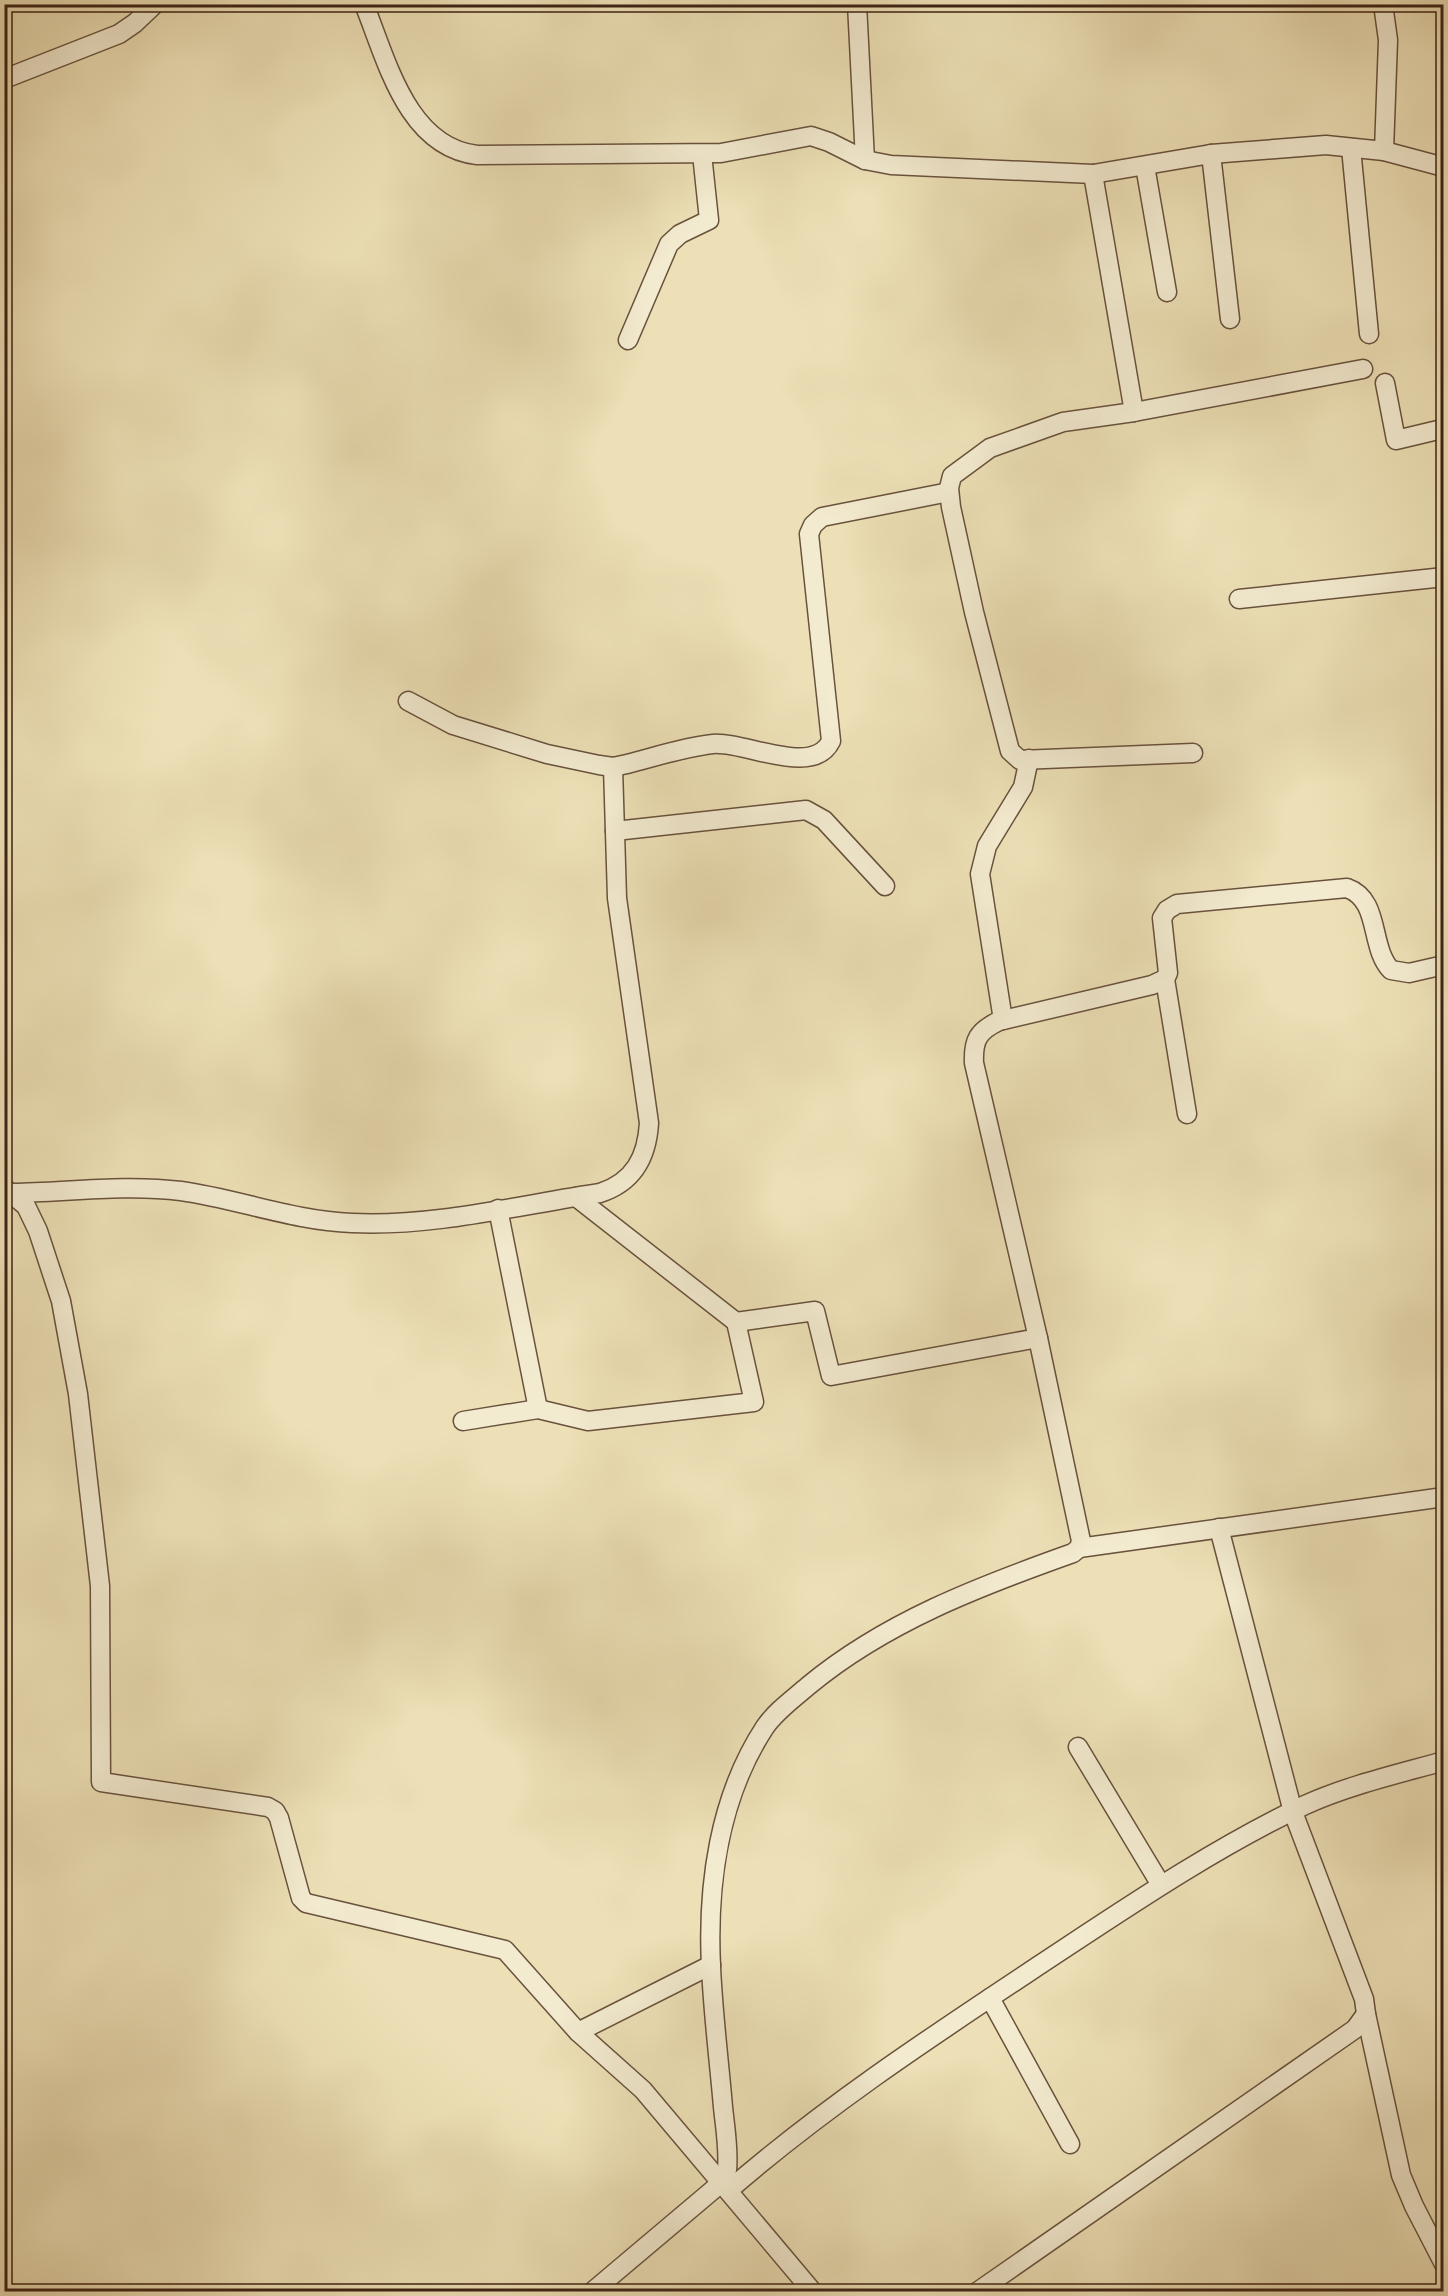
<svg xmlns="http://www.w3.org/2000/svg" width="1448" height="2296" viewBox="0 0 1448 2296" font-family="'EB Garamond',serif">
  <style>
    .lines { fill: none; stroke-linecap: round; stroke-linejoin: round }
    .minor-casing { stroke: #69523d; stroke-width: 21 }
    .minor { stroke: #f3ebd0; stroke-width: 18 }
  </style>
  <rect width="100%" height="100%" fill="#ede0b6"/>
  <filter id="stains"><feTurbulence type="fractalNoise" baseFrequency=".00333" numOctaves="4"/><feColorMatrix values="0 0 0 0 .2 0 0 0 0 .09 0 0 0 0 .02 0 0 0 .5 -.17"/></filter>
  <radialGradient id="worn" r=".72"><stop offset=".6" stop-color="#630" stop-opacity="0"/><stop offset="1" stop-color="#630" stop-opacity=".3"/></radialGradient>
  <g class="lines">
    <g class="minor-casing">
      <g id="minor">
        <path d="M 364,4 C 387,61 407,147 477,155 L 721,153 L 811,136 L 829,142 L 865,160 L 891,165 L 1093,174 L 1211,154 L 1326,145 L 1384,151 L 1444,167"/>
        <path d="M 857,4 L 865,160"/>
        <path d="M 1383,4 L 1388,40 L 1384,151"/>
        <path d="M 4,79 L 119,34 L 135,23 L 155,4"/>
        <path d="M 1351,148 L 1369,334"/>
        <path d="M 1211,154 L 1230,319"/>
        <path d="M 1145,166 L 1167,292"/>
        <path d="M 1093,174 L 1134,412"/>
        <path d="M 628,340 L 669,244 L 680,234 L 709,220 L 702,154"/>
        <path d="M 1385,383 L 1396,440 L 1438,430 L 1444,434"/>
        <path d="M 1239,599 L 1444,577"/>
        <path d="M 408,701 L 453,725 L 547,754 L 599,765 L 613,767 L 627,764 C 655,757 684,747 713,744 C 745,741 813,778 831,741 L 809,534 L 813,525 L 822,517 L 949,492"/>
        <path d="M 1193,753 L 1020,760 L 1010,751 L 974,612 L 951,507 L 949,488 L 952,476 L 990,448 L 1063,422 L 1134,412 L 1363,369"/>
        <path d="M 615,831 L 806,810 L 824,820 L 885,886"/>
        <path d="M 1165,979 L 1187,1114"/>
        <path d="M 1003,1020 L 980,874 L 987,846 L 1023,787 L 1029,759"/>
        <path d="M 4,1188 L 26,1206 L 38,1231 L 61,1301 L 78,1394 L 100,1586 L 101,1782 L 268,1807 L 275,1811 L 279,1818 L 301,1898 L 306,1903 L 505,1950 L 578,2032 L 643,2090 L 813,2292"/>
        <path d="M 13,1193 C 68,1192 126,1184 181,1191 C 238,1199 294,1221 352,1223 C 434,1227 519,1205 600,1193 C 634,1182 647,1157 649,1123 L 617,898 L 613,767"/>
        <path d="M 576,1197 L 736,1322 L 815,1311 L 831,1376 L 1038,1338"/>
        <path d="M 498,1209 L 538,1409"/>
        <path d="M 463,1421 L 538,1409 L 588,1421 L 754,1402 L 736,1322"/>
        <path d="M 1079,1548 L 1444,1497"/>
        <path d="M 1078,1747 L 1161,1885"/>
        <path d="M 990,1998 L 1070,2144"/>
        <path d="M 1366,2014 L 1401,2175 L 1414,2206 L 1444,2264"/>
        <path d="M 578,2032 L 711,1965"/>
        <path d="M 729,2190 C 827,2105 934,2035 1041,1964 C 1126,1908 1214,1848 1305,1805 C 1349,1785 1398,1774 1444,1761"/>
        <path d="M 592,2292 L 714,2189 L 727,2170 C 729,2149 725,2127 723,2107 C 719,2060 713,2013 711,1967 C 707,1885 719,1797 765,1727 C 776,1711 793,1699 808,1686 C 885,1622 980,1586 1073,1553 L 1079,1548 L 1081,1541 L 1038,1338 L 974,1063 C 973,1040 978,1031 999,1021 L 1152,985 L 1165,979 L 1168,973 L 1162,918 L 1167,910 L 1177,904 L 1347,888 C 1381,900 1369,947 1391,970 L 1409,973 L 1444,965"/>
        <path d="M 977,2292 L 1355,2029 L 1366,2014 L 1364,1999 L 1293,1812 L 1219,1528"/>
      </g>
    </g>
    <use href="#minor" class="minor"/>
  </g>
  <rect width="1448" height="2296" fill="none" stroke="#ede0b6" stroke-width="24"/>
  <rect x="6" y="6" width="1436" height="2284" fill="none" stroke="#3d2215" stroke-width="3"/>
  <rect x="12" y="12" width="1424" height="2272" fill="none" stroke="#3d2215" stroke-width="1.5"/>
  <rect width="100%" height="100%" filter="url(#stains)"/>
  <rect width="100%" height="100%" fill="url(#worn)"/>
</svg>
